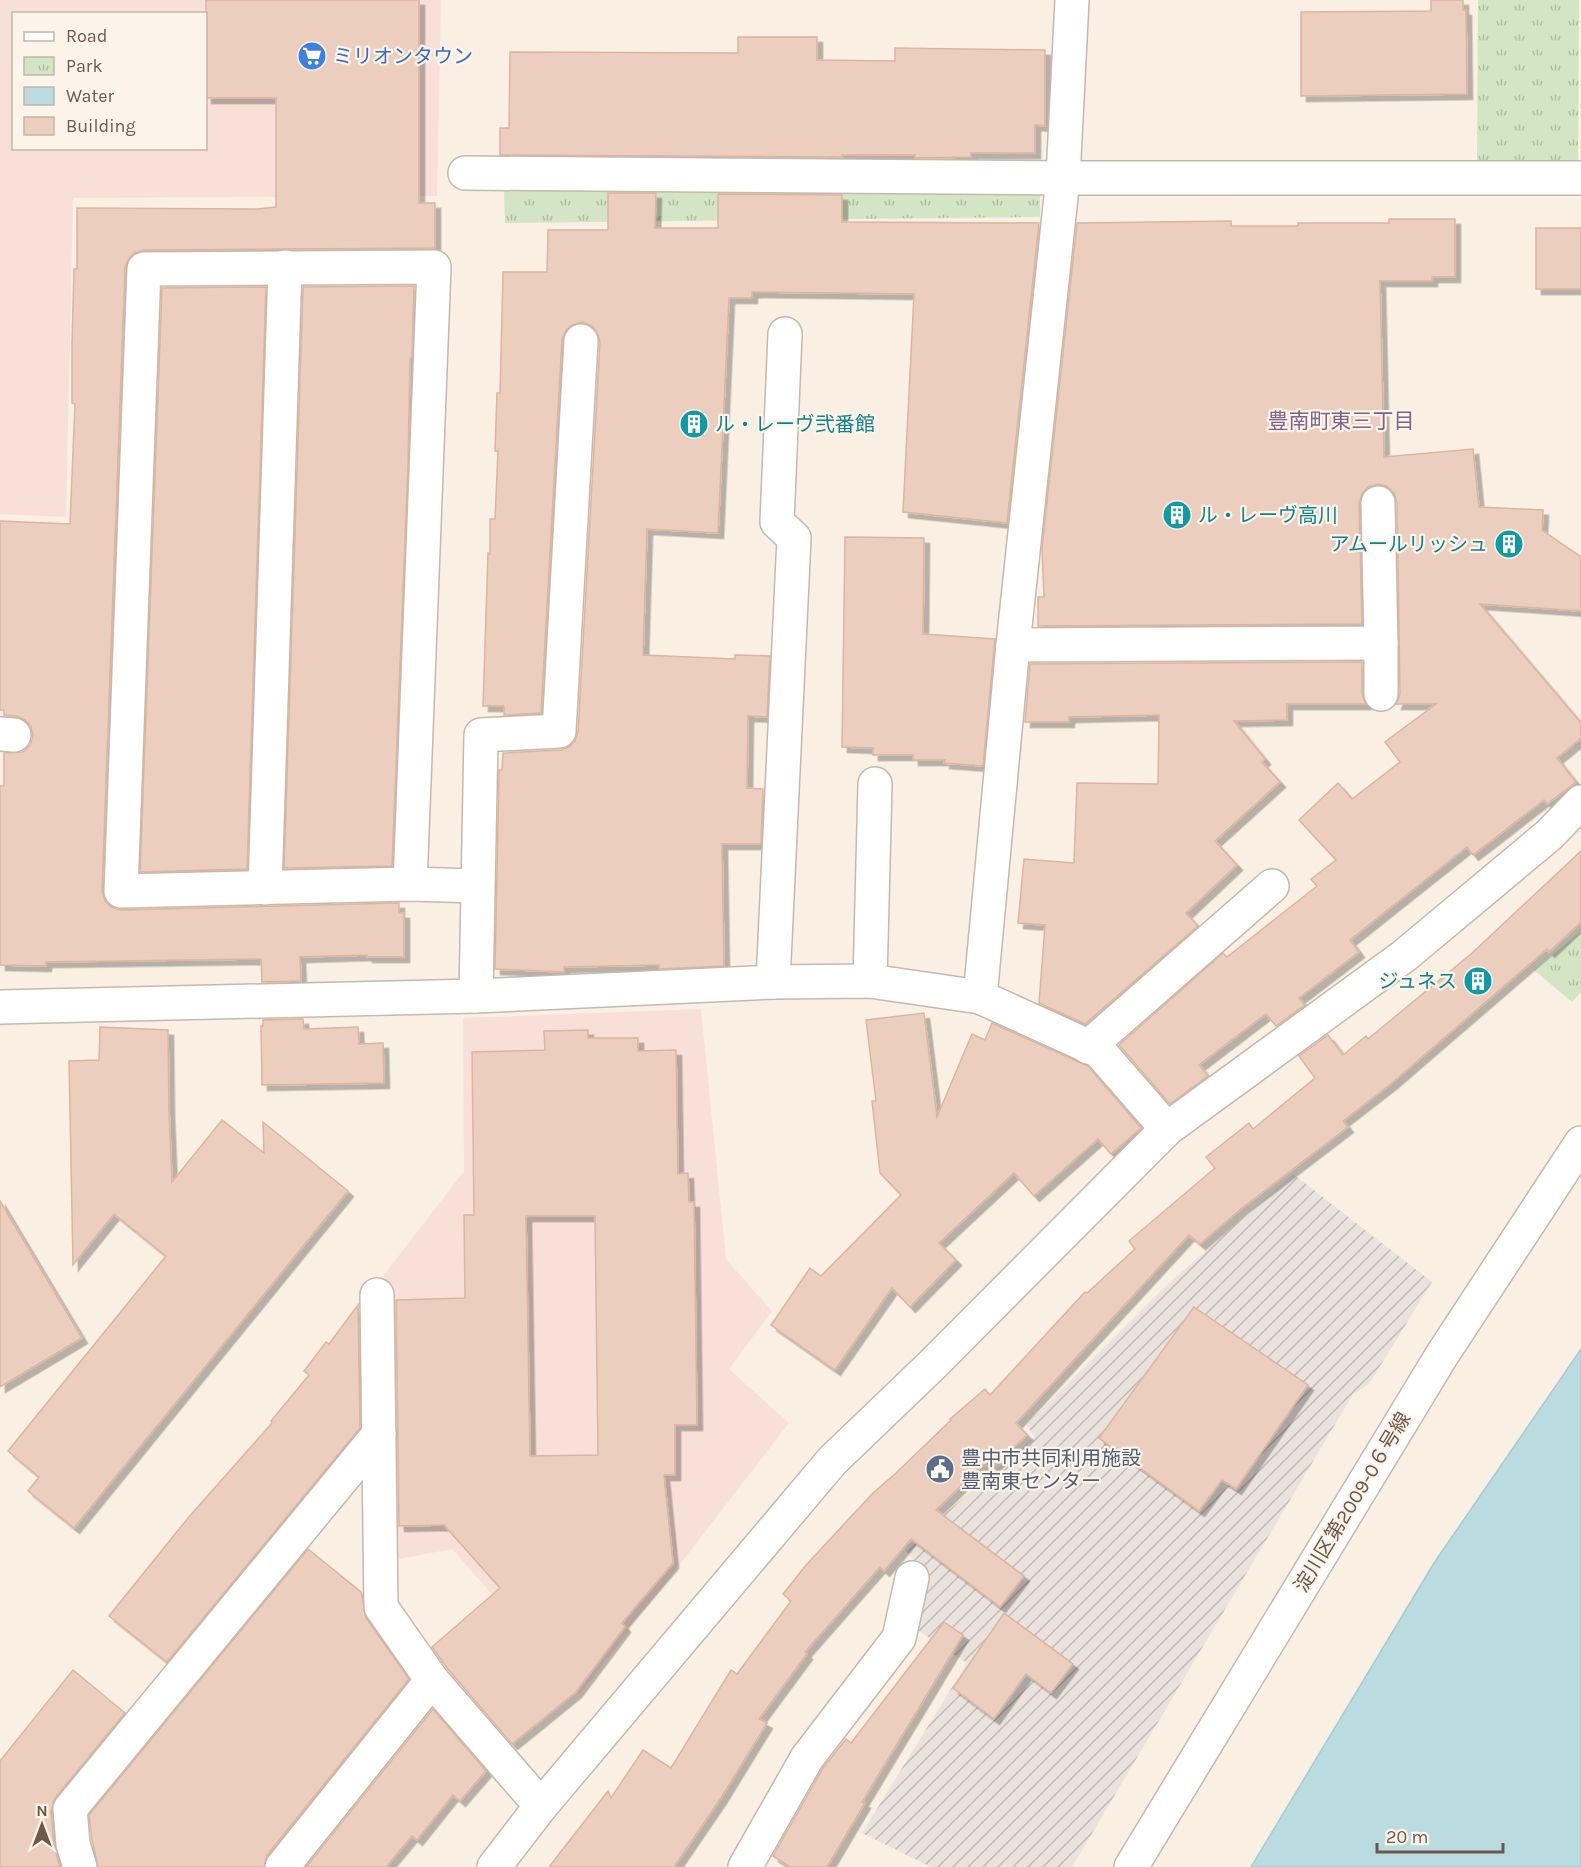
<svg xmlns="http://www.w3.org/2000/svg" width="1581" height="1867" viewBox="0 0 1581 1867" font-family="Karla,'Noto Sans JP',sans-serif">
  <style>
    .commercial { fill: #f8e0d8; fill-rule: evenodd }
    .industrial { fill: url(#industrial-furrows) }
    .park { fill: url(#park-tufts) }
    .water { fill: #badce0; stroke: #a2ccd1; stroke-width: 1.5 }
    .building { fill: #eccebe; stroke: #dcb4a0; stroke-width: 1.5; fill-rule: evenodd; filter: url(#shadow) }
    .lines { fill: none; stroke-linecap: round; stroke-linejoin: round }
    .minor-casing { stroke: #c8b7ab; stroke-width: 36 }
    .minor { stroke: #fff; stroke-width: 33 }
    .labels { text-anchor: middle; stroke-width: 4.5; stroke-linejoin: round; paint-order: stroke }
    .shop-label { font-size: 20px; fill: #366cbe; stroke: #fdf4e9; text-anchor: start }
    .culture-label { font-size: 20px; fill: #0d838f; stroke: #fdf4e9; text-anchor: start }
    .service-label { font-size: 20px; fill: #4e5e75; stroke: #fdf4e9; text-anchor: start }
    .street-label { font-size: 20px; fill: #6e574c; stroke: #fdf4e9 }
    .neighbourhood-label { font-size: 21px; fill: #7c648b; stroke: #fdf4e9 }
  </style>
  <defs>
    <pattern id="industrial-furrows" width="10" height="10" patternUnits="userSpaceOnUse" patternTransform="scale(1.5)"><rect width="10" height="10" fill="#e9e2dd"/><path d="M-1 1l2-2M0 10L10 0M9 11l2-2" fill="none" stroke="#c1bab5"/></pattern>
    <pattern id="park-tufts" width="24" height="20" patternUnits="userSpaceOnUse" patternTransform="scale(1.5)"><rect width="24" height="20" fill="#d3e5c4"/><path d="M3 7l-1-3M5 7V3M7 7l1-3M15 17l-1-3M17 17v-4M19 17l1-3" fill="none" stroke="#afbca1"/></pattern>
    <filter id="shadow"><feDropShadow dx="5.5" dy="5.5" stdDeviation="0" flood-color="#0004"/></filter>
  </defs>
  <rect width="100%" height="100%" fill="#f9f0e3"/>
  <g class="commercial">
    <path d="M 0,0 L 441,0 L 437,196 L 73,198 L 66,517 L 0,514 ZM 14,14 L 206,14 L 206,148 L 14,148 Z"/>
    <path d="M 701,1009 L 726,1259 L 772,1311 L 729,1369 L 789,1423 L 580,1694 L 452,1549 L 394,1560 L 384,1275 L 464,1171 L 463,1018 Z"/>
  </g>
  <path class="industrial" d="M 1293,1174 L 1432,1282 L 1369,1384 L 1353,1394 L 1072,1867 L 931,1867 L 862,1833 L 967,1663 L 919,1631 L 927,1578 L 904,1548 L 1035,1437 L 1026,1425 L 1168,1284 Z"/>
  <g class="park">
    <path d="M 1478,0 L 1579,0 L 1578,162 L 1477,164 Z"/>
    <path d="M 1027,185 L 1040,194 L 1040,217 L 505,223 L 504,190 Z"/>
    <path d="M 1581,931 L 1581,992 L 1572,1002 L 1534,970 Z"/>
  </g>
  <path class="water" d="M 1581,1349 L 1581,1867 L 1251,1867 L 1434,1563 Z"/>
  <g class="building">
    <path d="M 206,0 L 419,0 L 419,203 L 435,203 L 435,248 L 144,250 L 134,253 L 128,260 L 125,268 L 102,891 L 105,901 L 111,907 L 121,910 L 399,903 L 399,913 L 404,913 L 404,957 L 367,957 L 367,955 L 300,957 L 301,981 L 262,982 L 261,959 L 46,962 L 46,966 L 0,965 L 0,786 L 4,786 L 4,753 L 23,752 L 30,745 L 33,736 L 31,726 L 25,720 L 16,716 L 4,715 L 4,710 L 0,710 L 0,521 L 70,524 L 75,404 L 72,403 L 72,344 L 74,269 L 77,269 L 77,208 L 257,209 L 276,207 L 276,98 L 206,98 Z"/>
    <path d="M 1431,0 L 1463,0 L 1463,10 L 1466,10 L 1467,94 L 1301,96 L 1301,12 L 1431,11 Z"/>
    <path d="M 738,37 L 817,37 L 817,60 L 895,61 L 895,48 L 1045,50 L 1045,126 L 1035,125 L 1035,153 L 971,153 L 971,157 L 915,158 L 915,155 L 842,155 L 842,157 L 500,155 L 500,128 L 509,128 L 510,52 L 738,53 Z"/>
    <path d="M 608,193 L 656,193 L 655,228 L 718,228 L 718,194 L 842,195 L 842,222 L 1039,223 L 1007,523 L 903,512 L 914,294 L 752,292 L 752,298 L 729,298 L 718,533 L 647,529 L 643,655 L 735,659 L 735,655 L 770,656 L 767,717 L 748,716 L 747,788 L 763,789 L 761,844 L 722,844 L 724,966 L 659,969 L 659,965 L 564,967 L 564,972 L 495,969 L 499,774 L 499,770 L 502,770 L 503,753 L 561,750 L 569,747 L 575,741 L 578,732 L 600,342 L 597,332 L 592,326 L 583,322 L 572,325 L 566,330 L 562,339 L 541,713 L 504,715 L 504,706 L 483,706 L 488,553 L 490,554 L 490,519 L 495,519 L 498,451 L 495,451 L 497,393 L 500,393 L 503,272 L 547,272 L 548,230 L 608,230 Z"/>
    <path d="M 1389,219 L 1455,219 L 1455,277 L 1432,277 L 1432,281 L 1380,281 L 1384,457 L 1473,449 L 1479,507 L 1543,510 L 1542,530 L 1581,557 L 1581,611 L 1480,604 L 1581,723 L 1581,738 L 1557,758 L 1576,782 L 1547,804 L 1544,800 L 1473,855 L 1467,847 L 1350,940 L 1359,952 L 1299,998 L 1305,1005 L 1276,1026 L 1266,1014 L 1199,1065 L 1208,1076 L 1170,1104 L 1119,1045 L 1223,953 L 1227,957 L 1317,886 L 1311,879 L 1336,860 L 1299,820 L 1338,783 L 1352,799 L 1400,762 L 1385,742 L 1436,704 L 1396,704 L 1400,694 L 1397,503 L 1394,493 L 1386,486 L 1378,484 L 1368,487 L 1362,494 L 1359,503 L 1362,624 L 1038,626 L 1038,597 L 1044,597 L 1042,548 L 1077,223 L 1231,221 L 1231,226 L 1298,226 L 1298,223 L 1389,223 Z"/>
    <rect x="1536" y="228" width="45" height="61"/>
    <path d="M 414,286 L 412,358 L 410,358 L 408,466 L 392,866 L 284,868 L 303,287 Z"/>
    <path d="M 266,287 L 247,869 L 140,872 L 162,288 Z"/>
    <path d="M 845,537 L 924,538 L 923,634 L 995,639 L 983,766 L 944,763 L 945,760 L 913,760 L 913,755 L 873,755 L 873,748 L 842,747 Z"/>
    <path d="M 1362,662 L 1362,694 L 1366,704 L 1287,704 L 1287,720 L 1234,721 L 1265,759 L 1262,762 L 1280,782 L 1215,841 L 1237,865 L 1186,913 L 1198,926 L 1085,1024 L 1039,1003 L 1045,925 L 1018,923 L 1024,859 L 1074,863 L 1077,783 L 1158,784 L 1159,715 L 1069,717 L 1069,722 L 1025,722 L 1030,664 Z"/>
    <path d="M 1581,851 L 1581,922 L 1549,952 L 1547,949 L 1392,1083 L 1343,1121 L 1348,1127 L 1242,1208 L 1200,1244 L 1189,1235 L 1016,1423 L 1027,1435 L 993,1466 L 987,1461 L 936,1510 L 1024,1576 L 1000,1607 L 911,1539 L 884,1571 L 880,1567 L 805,1652 L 807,1654 L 759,1719 L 767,1723 L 721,1798 L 674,1867 L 549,1867 L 608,1791 L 611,1798 L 643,1750 L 671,1768 L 731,1670 L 737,1674 L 791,1601 L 783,1594 L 807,1564 L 873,1493 L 896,1473 L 951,1420 L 950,1419 L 985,1389 L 990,1395 L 1085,1292 L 1087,1293 L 1135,1249 L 1129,1241 L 1215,1168 L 1206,1157 L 1249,1123 L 1253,1129 L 1315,1078 L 1299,1056 L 1328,1035 L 1343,1055 L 1366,1036 L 1368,1039 L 1471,954 Z"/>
    <path d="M 924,1013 L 937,1117 L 972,1034 L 985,1040 L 992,1023 L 1088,1066 L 1141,1128 L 1111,1154 L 1098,1139 L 1034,1196 L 1014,1173 L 939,1243 L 956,1260 L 910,1307 L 892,1288 L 835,1370 L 771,1325 L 810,1268 L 821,1276 L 901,1195 L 880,1173 L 872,1101 L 876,1101 L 866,1020 Z"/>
    <path d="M 303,1019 L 304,1029 L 358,1027 L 359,1044 L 383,1043 L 384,1083 L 262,1085 L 261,1026 L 263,1026 L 263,1020 Z"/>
    <path d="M 100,1027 L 168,1030 L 169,1109 L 172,1182 L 222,1120 L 264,1153 L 263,1122 L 348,1191 L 74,1528 L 28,1491 L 39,1477 L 8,1451 L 166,1256 L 114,1214 L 73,1265 L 69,1061 L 99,1060 Z"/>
    <path d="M 588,1030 L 588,1038 L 638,1038 L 638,1051 L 676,1050 L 678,1174 L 688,1173 L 689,1202 L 694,1202 L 697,1425 L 675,1425 L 675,1475 L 664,1475 L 673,1563 L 622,1623 L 625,1627 L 576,1692 L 512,1744 L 447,1668 L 432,1647 L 500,1588 L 444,1525 L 399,1526 L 396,1300 L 465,1298 L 464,1215 L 474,1215 L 472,1052 L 545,1050 L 544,1031 ZM 526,1216 L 595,1216 L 598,1455 L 530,1456 Z"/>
    <path d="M 0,1201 L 82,1338 L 0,1387 Z"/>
    <path d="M 358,1305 L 360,1428 L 167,1662 L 109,1616 L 188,1518 L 272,1423 L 271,1421 L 309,1375 L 304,1371 L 326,1342 L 329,1344 Z"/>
    <path d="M 1194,1307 L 1308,1385 L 1236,1489 L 1222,1480 L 1199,1511 L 1099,1438 Z"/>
    <path d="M 308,1549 L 361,1592 L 366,1618 L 409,1679 L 267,1855 L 264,1867 L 98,1867 L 92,1840 L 89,1815 Z"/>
    <path d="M 1004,1613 L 1073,1664 L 1051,1693 L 1026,1674 L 994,1719 L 953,1688 Z"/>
    <path d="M 944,1622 L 963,1635 L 862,1802 L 865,1803 L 827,1867 L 790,1867 L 773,1856 L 823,1768 L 846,1739 L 851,1743 Z"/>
    <path d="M 73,1670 L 125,1713 L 55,1798 L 51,1811 L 54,1846 L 60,1867 L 0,1867 L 0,1761 Z"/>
    <path d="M 433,1709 L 486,1771 L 460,1801 L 453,1795 L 417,1840 L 412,1836 L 386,1867 L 306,1867 Z"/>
  </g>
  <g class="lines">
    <g class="minor-casing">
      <g id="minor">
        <path d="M 465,173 L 1063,178 L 1581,178"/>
        <path d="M 1381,643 L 1381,694"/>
        <path d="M 1013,645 L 1381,643 L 1378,503"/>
        <path d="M 0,734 L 14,735"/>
        <path d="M 410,884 L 434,267 L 144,269 L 121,891 L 410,884 L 477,886"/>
        <path d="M 265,888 L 285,267"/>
        <path d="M 870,981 L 875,784"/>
        <path d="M 773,982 L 794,538 L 777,522 L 785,334"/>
        <path d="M 476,996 L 481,735 L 559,731 L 581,341"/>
        <path d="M 980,997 L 1013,645 L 1063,178 L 1072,0"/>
        <path d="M 0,1007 L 476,996 L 773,982 L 870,981 L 980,997 L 1099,1051 L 1167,1129"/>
        <path d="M 1088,1047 L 1272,886"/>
        <path d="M 377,1295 L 381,1607 L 432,1680 L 541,1806"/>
        <path d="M 80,1867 L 73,1844 L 70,1809 L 379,1434"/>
        <path d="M 282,1867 L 432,1680"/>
        <path d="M 494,1867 L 541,1806 L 832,1461 L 931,1366 L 1167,1129 L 1404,956 L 1549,835 L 1581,802"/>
        <path d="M 745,1867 L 807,1758 L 899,1638 L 912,1578"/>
        <path d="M 1131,1867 L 1442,1355 L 1581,1143"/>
      </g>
    </g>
    <use href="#minor" class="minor"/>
  </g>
  <defs>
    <g id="supermarket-disc" transform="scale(1.5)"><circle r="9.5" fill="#3f7fe0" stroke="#fdf4e9"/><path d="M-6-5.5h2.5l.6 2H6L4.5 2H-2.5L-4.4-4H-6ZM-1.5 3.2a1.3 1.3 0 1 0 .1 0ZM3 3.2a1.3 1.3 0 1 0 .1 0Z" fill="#fff"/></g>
    <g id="building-disc" transform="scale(1.5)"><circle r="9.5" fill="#0f9aa8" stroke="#fdf4e9"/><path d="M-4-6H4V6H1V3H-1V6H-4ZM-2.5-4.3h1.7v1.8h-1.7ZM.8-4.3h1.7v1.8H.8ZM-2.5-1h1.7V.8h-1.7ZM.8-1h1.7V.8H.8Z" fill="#fff"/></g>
    <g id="civic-disc" transform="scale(1.5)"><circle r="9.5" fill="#5c6f8a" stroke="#fdf4e9"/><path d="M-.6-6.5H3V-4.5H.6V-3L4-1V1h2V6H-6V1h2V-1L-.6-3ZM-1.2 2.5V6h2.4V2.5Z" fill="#fff"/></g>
  </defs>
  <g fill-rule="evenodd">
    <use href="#supermarket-disc" x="312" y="56"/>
    <use href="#building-disc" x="694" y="424"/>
    <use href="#building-disc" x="1177" y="515"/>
    <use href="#building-disc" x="1509" y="544"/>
    <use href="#building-disc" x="1478" y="981"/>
    <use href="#civic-disc" x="940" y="1469"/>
  </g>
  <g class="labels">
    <g class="shop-label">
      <text x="333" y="63">ミリオンタウン</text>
    </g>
    <g class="culture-label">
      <text x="715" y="431">ル・レーヴ弐番館</text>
      <text x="1198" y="522">ル・レーヴ高川</text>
      <text x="1488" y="551" text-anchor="end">アムールリッシュ</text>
      <text x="1457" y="988" text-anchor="end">ジュネス</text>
    </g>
    <g class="service-label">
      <text x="961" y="1465">豊中市共同利用施設<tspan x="961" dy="23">豊南東センター</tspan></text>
    </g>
    <g class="street-label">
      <text transform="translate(1352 1502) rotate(-59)" y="7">淀川区第2009-0６号線</text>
    </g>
    <g class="neighbourhood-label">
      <text x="1341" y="428">豊南町東三丁目</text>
    </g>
  </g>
  <rect x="12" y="12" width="195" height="138" fill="#fdf4e9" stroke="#c4b5aa" stroke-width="1.5"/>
  <rect x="24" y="32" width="30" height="9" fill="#ffffff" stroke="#c4b5aa" stroke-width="1.5"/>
  <text x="66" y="42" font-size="18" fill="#6e574c">Road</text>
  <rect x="24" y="57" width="30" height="18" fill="url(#park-tufts)" stroke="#c4b5aa" stroke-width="1.5"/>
  <text x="66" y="72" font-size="18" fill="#6e574c">Park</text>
  <rect x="24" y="87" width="30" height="18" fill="#badce0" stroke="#c4b5aa" stroke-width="1.5"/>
  <text x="66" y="102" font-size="18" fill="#6e574c">Water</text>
  <rect x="24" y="117" width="30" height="18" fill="#eccebe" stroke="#c4b5aa" stroke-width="1.5"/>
  <text x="66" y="132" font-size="18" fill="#6e574c">Building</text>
  <g transform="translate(42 1825)" stroke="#fdf4e9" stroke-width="4.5" paint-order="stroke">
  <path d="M0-4.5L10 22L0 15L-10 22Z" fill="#6e574c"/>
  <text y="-9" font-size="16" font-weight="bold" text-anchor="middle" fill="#6e574c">N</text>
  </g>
  <path d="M1377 1843v9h126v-9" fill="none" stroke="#6e574c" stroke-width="3"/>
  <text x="1386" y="1843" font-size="18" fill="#6e574c" stroke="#fdf4e9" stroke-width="4.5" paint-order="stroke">20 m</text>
</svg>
